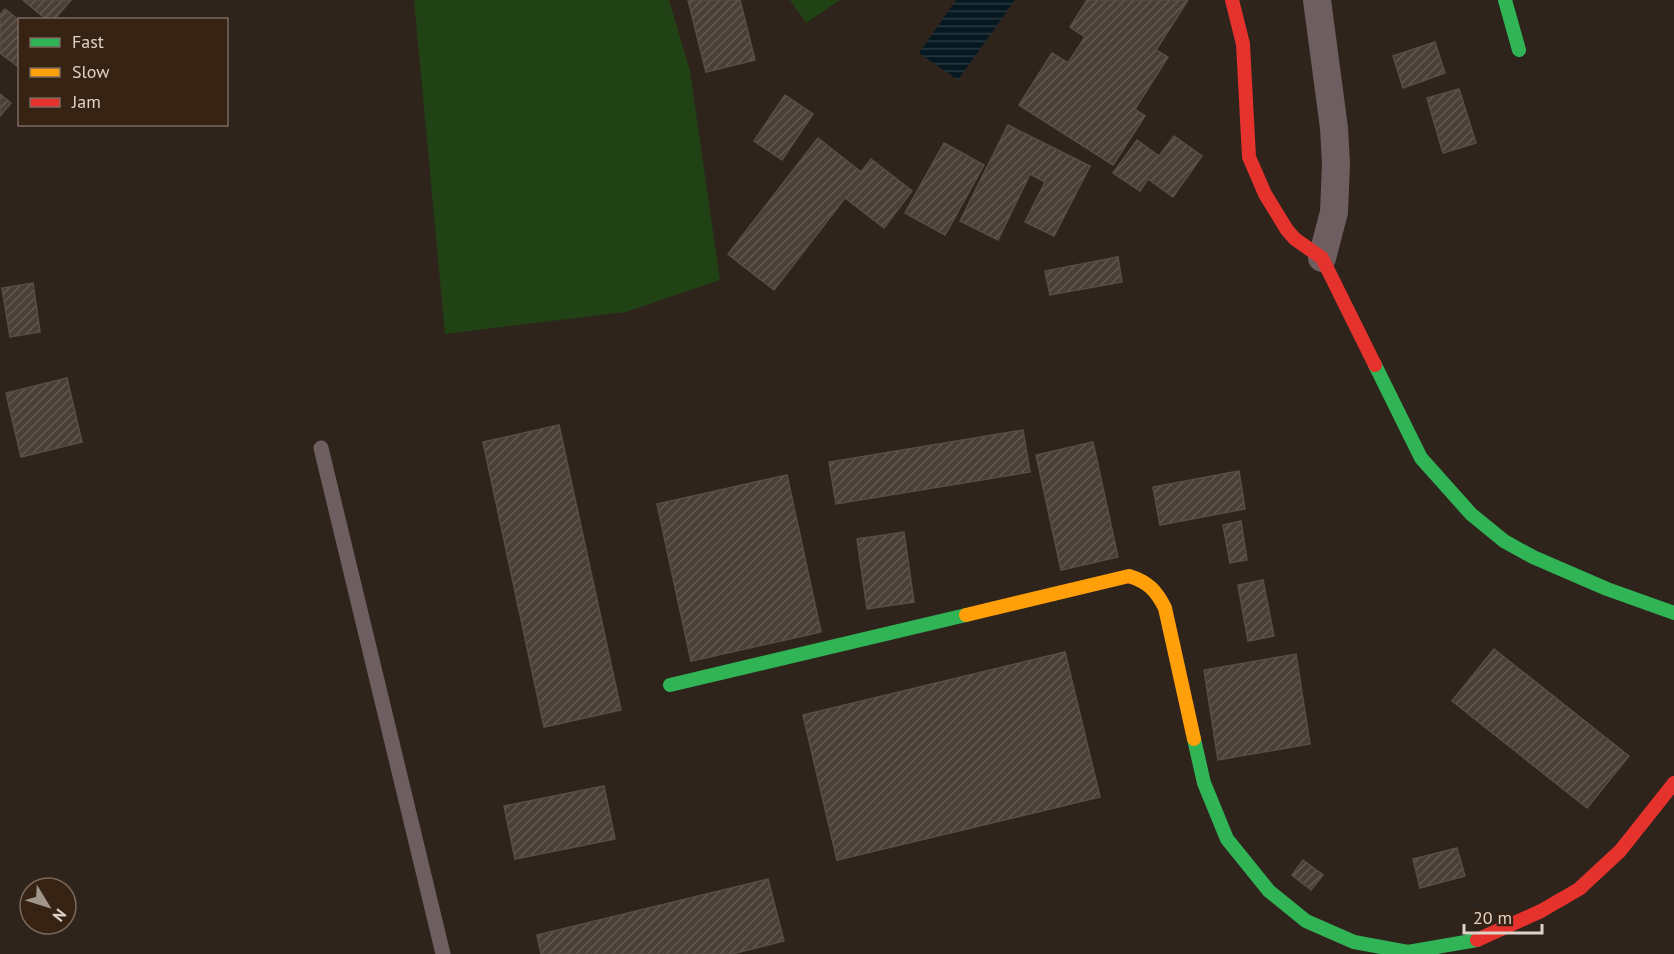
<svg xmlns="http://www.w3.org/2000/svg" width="1674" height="954" viewBox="0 0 1674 954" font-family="'PT Sans',sans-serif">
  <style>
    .green { fill: #214215 }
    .water { fill: url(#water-rules) }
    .building { fill: url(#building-hatch); stroke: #574e47; stroke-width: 1.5 }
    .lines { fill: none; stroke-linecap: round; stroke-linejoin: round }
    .lane { stroke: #6e5e5f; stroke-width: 15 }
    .street { stroke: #6e5e5f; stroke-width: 28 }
    .fast { stroke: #30b455; stroke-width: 14 }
    .slow { stroke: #ff9f0a; stroke-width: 14 }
    .jam { stroke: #e5322d; stroke-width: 14 }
  </style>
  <defs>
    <pattern id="water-rules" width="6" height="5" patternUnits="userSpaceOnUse" patternTransform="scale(1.5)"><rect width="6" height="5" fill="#061821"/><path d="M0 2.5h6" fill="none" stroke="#2a3940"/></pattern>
    <pattern id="building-hatch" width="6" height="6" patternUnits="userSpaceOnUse" patternTransform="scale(1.5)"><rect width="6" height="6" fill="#4b3e34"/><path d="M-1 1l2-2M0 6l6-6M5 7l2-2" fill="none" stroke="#645950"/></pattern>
  </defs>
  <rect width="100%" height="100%" fill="#2e241c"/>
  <g class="green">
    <path d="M 414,0 L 669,0 L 690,71 L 720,280 L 626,312 L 445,334 Z"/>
    <path d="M 790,0 L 840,0 L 806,23 Z"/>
  </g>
  <path class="water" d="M 956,0 L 1015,0 L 958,80 L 919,53 Z"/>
  <g class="building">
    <path d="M 23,0 L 71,0 L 54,20 L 47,20 Z"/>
    <path d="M 688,0 L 740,0 L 755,60 L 706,72 Z"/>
    <path d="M 1087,0 L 1188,0 L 1156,50 L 1168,57 L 1135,109 L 1145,116 L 1113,165 L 1019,105 L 1052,53 L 1068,63 L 1085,37 L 1070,27 Z"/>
    <path d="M 5,9 L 20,21 L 20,68 L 0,53 L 0,15 Z"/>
    <path d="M 1435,42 L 1445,73 L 1403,88 L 1393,56 Z"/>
    <path d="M 1459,89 L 1476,143 L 1443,153 L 1427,98 Z"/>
    <path d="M 0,94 L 11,103 L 0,116 Z"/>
    <path d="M 785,95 L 813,114 L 782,160 L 754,141 Z"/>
    <path d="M 1008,125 L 1090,166 L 1054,236 L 1025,222 L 1045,182 L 1030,174 L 998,240 L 960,221 Z"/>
    <path d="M 1174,136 L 1202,156 L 1173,197 L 1148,179 L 1140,191 L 1113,173 L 1137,140 L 1159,156 Z"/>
    <path d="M 818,138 L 861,172 L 871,159 L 912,191 L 884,228 L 845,198 L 774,290 L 728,254 Z"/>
    <path d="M 944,143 L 984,165 L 945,235 L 905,213 Z"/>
    <path d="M 1118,257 L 1122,282 L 1050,295 L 1045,271 Z"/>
    <path d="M 33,283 L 40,332 L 10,337 L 2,288 Z"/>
    <path d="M 67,378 L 82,442 L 21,457 L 6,393 Z"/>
    <path d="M 559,425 L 621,710 L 544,727 L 483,442 Z"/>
    <path d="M 1023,430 L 1030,472 L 836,504 L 829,462 Z"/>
    <path d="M 1093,442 L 1118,557 L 1061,570 L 1036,455 Z"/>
    <path d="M 1239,471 L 1245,509 L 1160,525 L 1153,487 Z"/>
    <path d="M 787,475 L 821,632 L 691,661 L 657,504 Z"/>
    <path d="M 1241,521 L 1247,560 L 1230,563 L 1223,525 Z"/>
    <path d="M 904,532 L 914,602 L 867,609 L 857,539 Z"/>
    <path d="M 1263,580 L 1274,636 L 1248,641 L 1238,585 Z"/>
    <path d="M 1494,649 L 1629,756 L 1587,808 L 1452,701 Z"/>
    <path d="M 1065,652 L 1100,797 L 837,860 L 803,715 Z"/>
    <path d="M 1296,654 L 1310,744 L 1218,760 L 1204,670 Z"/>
    <path d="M 604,786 L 615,839 L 515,859 L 504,806 Z"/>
    <path d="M 1457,848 L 1465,876 L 1420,888 L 1413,859 Z"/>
    <path d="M 1303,860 L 1323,875 L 1311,890 L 1292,875 Z"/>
    <path d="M 768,879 L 784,941 L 732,954 L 541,954 L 537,935 Z"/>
  </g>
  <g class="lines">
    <path class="lane" d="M 321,448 L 443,954"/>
    <path class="street" d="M 1317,0 L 1334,128 L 1336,164 L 1334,212 L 1322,258"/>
    <g class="fast">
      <path d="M 1505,0 L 1519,50"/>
      <path d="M 1375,365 L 1421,458 L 1471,514 L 1504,541 L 1533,557 L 1607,589 L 1674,613"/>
      <path d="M 670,685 L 966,615"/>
      <path d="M 1194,739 L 1204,783 L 1227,839 L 1269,891 L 1306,921 L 1354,942 L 1408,952 L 1477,940"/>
    </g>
    <path class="slow" d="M 966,615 L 1129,576 C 1148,582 1156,590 1165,608 L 1194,739"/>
    <g class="jam">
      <path d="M 1232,0 L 1243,44 L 1249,157 L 1265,194 L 1287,230 L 1295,239 L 1322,258 L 1375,365"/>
      <path d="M 1477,940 L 1541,911 L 1579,889 L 1620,851 L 1674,783"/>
    </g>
  </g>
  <rect x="18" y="18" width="210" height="108" fill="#362314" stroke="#7a695c" stroke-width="1.5"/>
  <rect x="30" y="38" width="30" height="9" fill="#30b455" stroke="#7a695c" stroke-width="1.5"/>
  <text x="72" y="48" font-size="18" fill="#dfd3c9">Fast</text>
  <rect x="30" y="68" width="30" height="9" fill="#ff9f0a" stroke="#7a695c" stroke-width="1.5"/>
  <text x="72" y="78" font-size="18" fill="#dfd3c9">Slow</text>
  <rect x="30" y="98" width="30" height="9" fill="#e5322d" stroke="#7a695c" stroke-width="1.5"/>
  <text x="72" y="108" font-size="18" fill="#dfd3c9">Jam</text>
  <g transform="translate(48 906) rotate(128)"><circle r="28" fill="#362314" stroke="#7a695c" stroke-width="1.5"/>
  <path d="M0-4.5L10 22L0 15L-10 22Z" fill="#a1968c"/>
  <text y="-9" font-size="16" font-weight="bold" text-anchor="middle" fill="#dfd3c9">N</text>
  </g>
  <path d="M1464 924v9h78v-9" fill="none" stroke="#dfd3c9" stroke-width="3"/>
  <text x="1473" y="924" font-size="18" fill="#dfd3c9" stroke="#362314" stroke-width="4.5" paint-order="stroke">20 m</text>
</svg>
